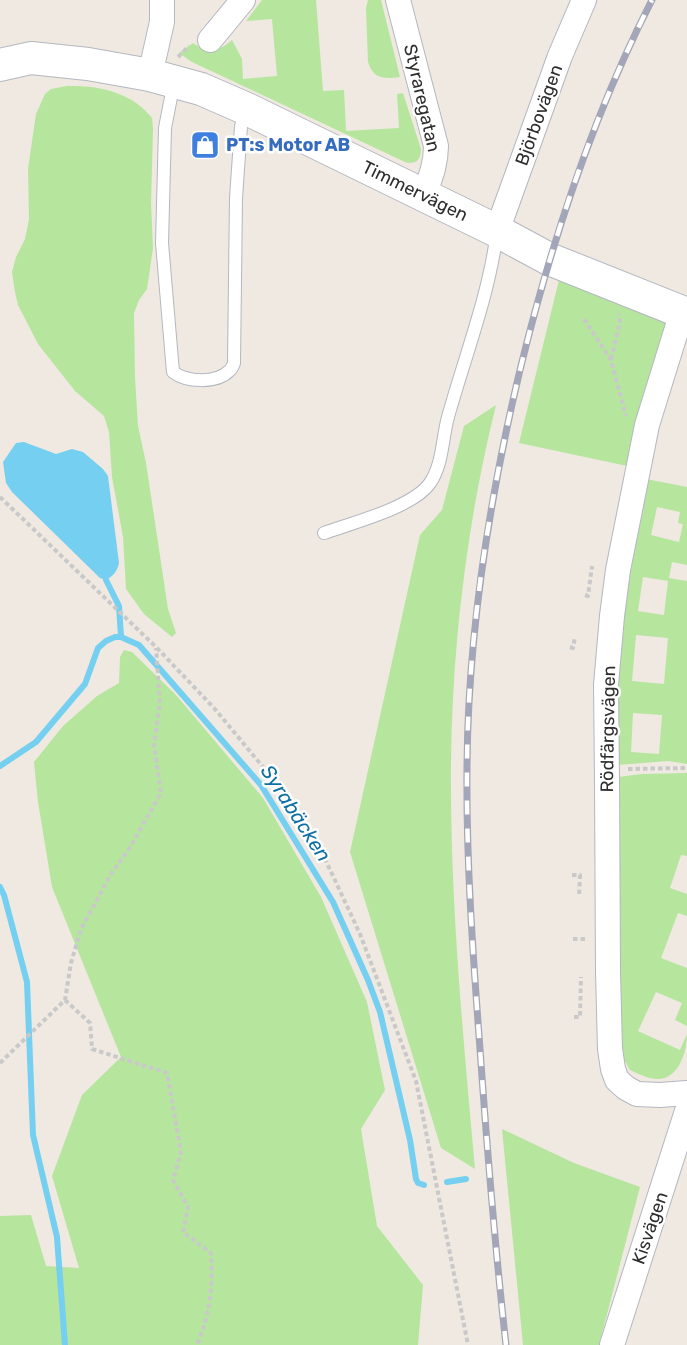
<svg xmlns="http://www.w3.org/2000/svg" width="687" height="1345" viewBox="0 0 687 1345" font-family="Rubik,sans-serif">
  <style>
    .green { fill: #b6e59e; fill-rule: evenodd }
    .water { fill: #75cff0 }
    .lines { fill: none; stroke-linecap: round; stroke-linejoin: round }
    .stream { stroke: #75cff0; stroke-width: 6 }
    .service-casing { stroke: #b4b7c1; stroke-width: 14 }
    .minor-casing { stroke: #b4b7c1; stroke-width: 26 }
    .tertiary-casing { stroke: #b4b7c1; stroke-width: 34 }
    .path { stroke: #c9c9c9; stroke-width: 4; stroke-dasharray: 4.5 3; stroke-linecap: butt }
    .service { stroke: #fff; stroke-width: 12 }
    .minor { stroke: #fff; stroke-width: 24 }
    .tertiary { stroke: #fff; stroke-width: 32 }
    .rail-casing { stroke: #a3a6b8; stroke-width: 7 }
    .rail { stroke: #fff; stroke-width: 4.5; stroke-dasharray: 14; stroke-linecap: butt }
    .labels { text-anchor: middle; stroke-width: 5; stroke-linejoin: round; paint-order: stroke }
    .street-label { font-size: 18px; fill: #2e2e2e; stroke: #fff }
    .shop-label { font-size: 18px; font-weight: bold; fill: #366cbe; stroke: #fff; text-anchor: start }
    .water-label { font-size: 20px; font-style: italic; fill: #0d6fa3; stroke: #fff }
  </style>
  <rect width="100%" height="100%" fill="#efe9e1"/>
  <g class="green">
    <path d="M 262,0 L 316,0 L 323,91 L 344,90 L 346,131 L 399,128 L 397,94 L 403,93 L 421,149 C 421,160 416,165 405,162 L 192,62 L 179,53 L 193,43 C 207,53 219,52 232,40 L 242,59 L 243,79 L 277,76 L 272,19 L 246,21 Z"/>
    <path d="M 368,0 L 381,0 L 400,77 C 384,79 373,79 368,62 L 366,8 Z"/>
    <path d="M 67,86 C 98,85 132,92 152,118 L 153,129 L 151,203 L 153,248 L 147,289 L 139,300 L 134,313 L 135,378 L 138,426 L 146,463 L 168,609 L 176,633 L 172,637 L 144,614 L 126,589 L 123,537 L 112,477 L 109,432 L 104,416 L 75,391 L 38,344 L 18,305 L 15,292 L 12,272 L 16,257 L 25,239 L 29,219 L 28,169 L 36,114 L 45,94 L 51,89 Z"/>
    <path d="M 559,280 L 671,324 L 632,467 L 519,443 Z"/>
    <path d="M 496,405 C 467,522 452,645 451,766 C 450,901 463,1035 475,1169 L 441,1148 L 350,852 L 420,535 L 442,510 L 464,426 Z"/>
    <path d="M 646,479 L 687,487 L 687,565 L 672,562 L 669,578 L 687,581 L 687,764 L 668,761 L 617,765 L 617,692 L 622,624 ZM 657,507 L 680,512 L 678,523 L 683,524 L 679,542 L 651,535 ZM 643,577 L 668,581 L 664,615 L 638,611 ZM 636,635 L 668,638 L 664,684 L 632,681 ZM 633,713 L 662,715 L 659,754 L 631,752 Z"/>
    <path d="M 124,650 L 132,652 L 176,695 L 263,798 L 321,897 L 367,1002 L 385,1090 L 361,1129 L 377,1226 L 423,1285 L 418,1345 L 0,1345 L 0,1216 L 31,1215 L 46,1266 L 79,1268 L 52,1176 L 82,1095 L 121,1057 L 52,887 L 38,802 L 34,762 L 63,726 L 97,696 L 119,683 L 120,657 Z"/>
    <path d="M 687,773 L 687,856 L 681,855 L 670,888 L 687,894 L 687,916 L 678,913 L 661,958 L 687,968 L 687,1026 L 675,1020 L 682,1003 L 656,992 L 638,1031 L 680,1050 L 687,1034 C 687,1051 679,1079 658,1079 C 649,1079 638,1074 630,1070 L 622,1056 L 618,777 L 642,774 Z"/>
    <path d="M 502,1129 L 574,1163 L 640,1187 L 599,1345 L 523,1345 Z"/>
  </g>
  <path class="water" d="M 24,442 L 56,454 L 72,449 L 83,452 L 103,469 L 108,476 L 119,563 C 117,572 113,576 106,580 L 100,578 L 12,492 L 6,483 L 3,462 L 16,443 Z"/>
  <g class="lines">
    <g class="stream">
      <path d="M 106,580 L 119,606 L 121,637"/>
      <path d="M 0,766 L 36,742 L 85,684 L 98,648 L 106,641 L 115,637 L 121,637 L 139,645 L 261,785 L 333,902 L 368,980 L 380,1012 L 410,1140 L 416,1179 L 418,1183 L 424,1185"/>
      <path d="M 0,887 L 4,895 L 27,982 L 33,1135 L 57,1237 L 65,1345"/>
      <path d="M 447,1182 L 466,1179"/>
    </g>
    <g class="service-casing">
      <g id="service">
        <path d="M 174,82 L 165,128 L 162,243 L 173,372 C 186,382 216,384 229,371 C 232,369 233,366 234,363 L 236,198 L 241,126 L 247,110"/>
        <path d="M 324,533 C 352,523 414,507 430,483 C 443,464 442,439 448,417 C 465,356 489,295 497,232"/>
      </g>
    </g>
    <g class="minor-casing">
      <g id="minor">
        <path d="M 398,0 L 436,146 C 436,164 431,179 423,195"/>
        <path d="M 210,40 L 243,0"/>
        <path d="M 150,75 L 162,22 L 162,0"/>
        <path d="M 497,231 L 560,56 L 584,0"/>
        <path d="M 682,312 L 647,425 L 618,570 L 612,616 L 606,685 L 607,779 L 608,972 L 610,1049 L 613,1069 L 617,1080 L 626,1088 L 637,1094 L 660,1095 L 687,1093"/>
        <path d="M 612,1345 L 687,1111"/>
      </g>
    </g>
    <g class="tertiary-casing">
      <path id="tertiary" d="M 0,65 L 31,58 L 88,64 L 150,75 L 201,89 L 247,109 L 497,231 L 549,259 L 687,314"/>
    </g>
    <g class="path">
      <path d="M 178,57 L 189,46"/>
      <path d="M 584,319 L 611,360 L 626,416"/>
      <path d="M 611,359 L 620,322 L 619,314"/>
      <path d="M 0,497 L 156,647 L 214,708 L 273,779 L 326,861 L 360,934 L 416,1081 L 468,1345"/>
      <path d="M 585,595 L 588,596 L 592,566"/>
      <path d="M 570,647 L 573,648 L 575,637"/>
      <path d="M 628,769 L 687,768"/>
      <path d="M 572,875 L 580,875 L 579,897"/>
      <path d="M 573,939 L 586,939"/>
      <path d="M 65,1000 L 90,1023 L 92,1049 L 167,1073 L 181,1152 L 173,1180 L 188,1207 L 183,1232 L 211,1253 C 213,1288 210,1313 197,1345"/>
      <path d="M 574,1017 L 580,1017 L 581,977"/>
      <path d="M 0,1063 L 65,1000 L 71,963 L 81,929 L 111,874 L 129,849 L 161,793 L 154,745 L 160,703 L 156,648"/>
    </g>
    <use href="#service" class="service"/>
    <use href="#minor" class="minor"/>
    <use href="#tertiary" class="tertiary"/>
    <g class="rail-casing">
      <path id="rail" d="M 506,1345 C 495,1247 487,1148 480,1049 C 473,955 466,861 467,766 C 468,632 489,500 520,370 C 551,243 592,117 652,0"/>
    </g>
    <use href="#rail" class="rail"/>
  </g>
  <defs>
    <g id="shop-square" transform="scale(1.5)"><rect x="-9" y="-9" width="18" height="18" rx="4" fill="#3f7fe0" stroke="#fff"/><path d="M-5-2.5h2.3a2.7 3.5 0 0 1 5.4 0H5L5.5 6h-11ZM-1.5-2.5h3a1.5 2.3 0 0 0-3 0Z" fill="#fff"/></g>
  </defs>
  <g fill-rule="evenodd">
    <use href="#shop-square" x="205" y="145"/>
  </g>
  <g class="labels">
    <g class="street-label">
      <text transform="translate(422 98) rotate(77)" y="6">Styraregatan</text>
      <text transform="translate(539 115) rotate(-70)" y="6">Björbovägen</text>
      <text transform="translate(415 191) rotate(26)" y="6">Timmervägen</text>
      <text transform="translate(608 729) rotate(-89)" y="6">Rödfärgsvägen</text>
      <text transform="translate(650 1228) rotate(-71)" y="6">Kisvägen</text>
    </g>
    <g class="shop-label">
      <text x="226" y="151">PT:s Motor AB</text>
    </g>
    <g class="water-label">
      <text transform="translate(296 813) rotate(57)" y="7">Syrabäcken</text>
    </g>
  </g>
</svg>
